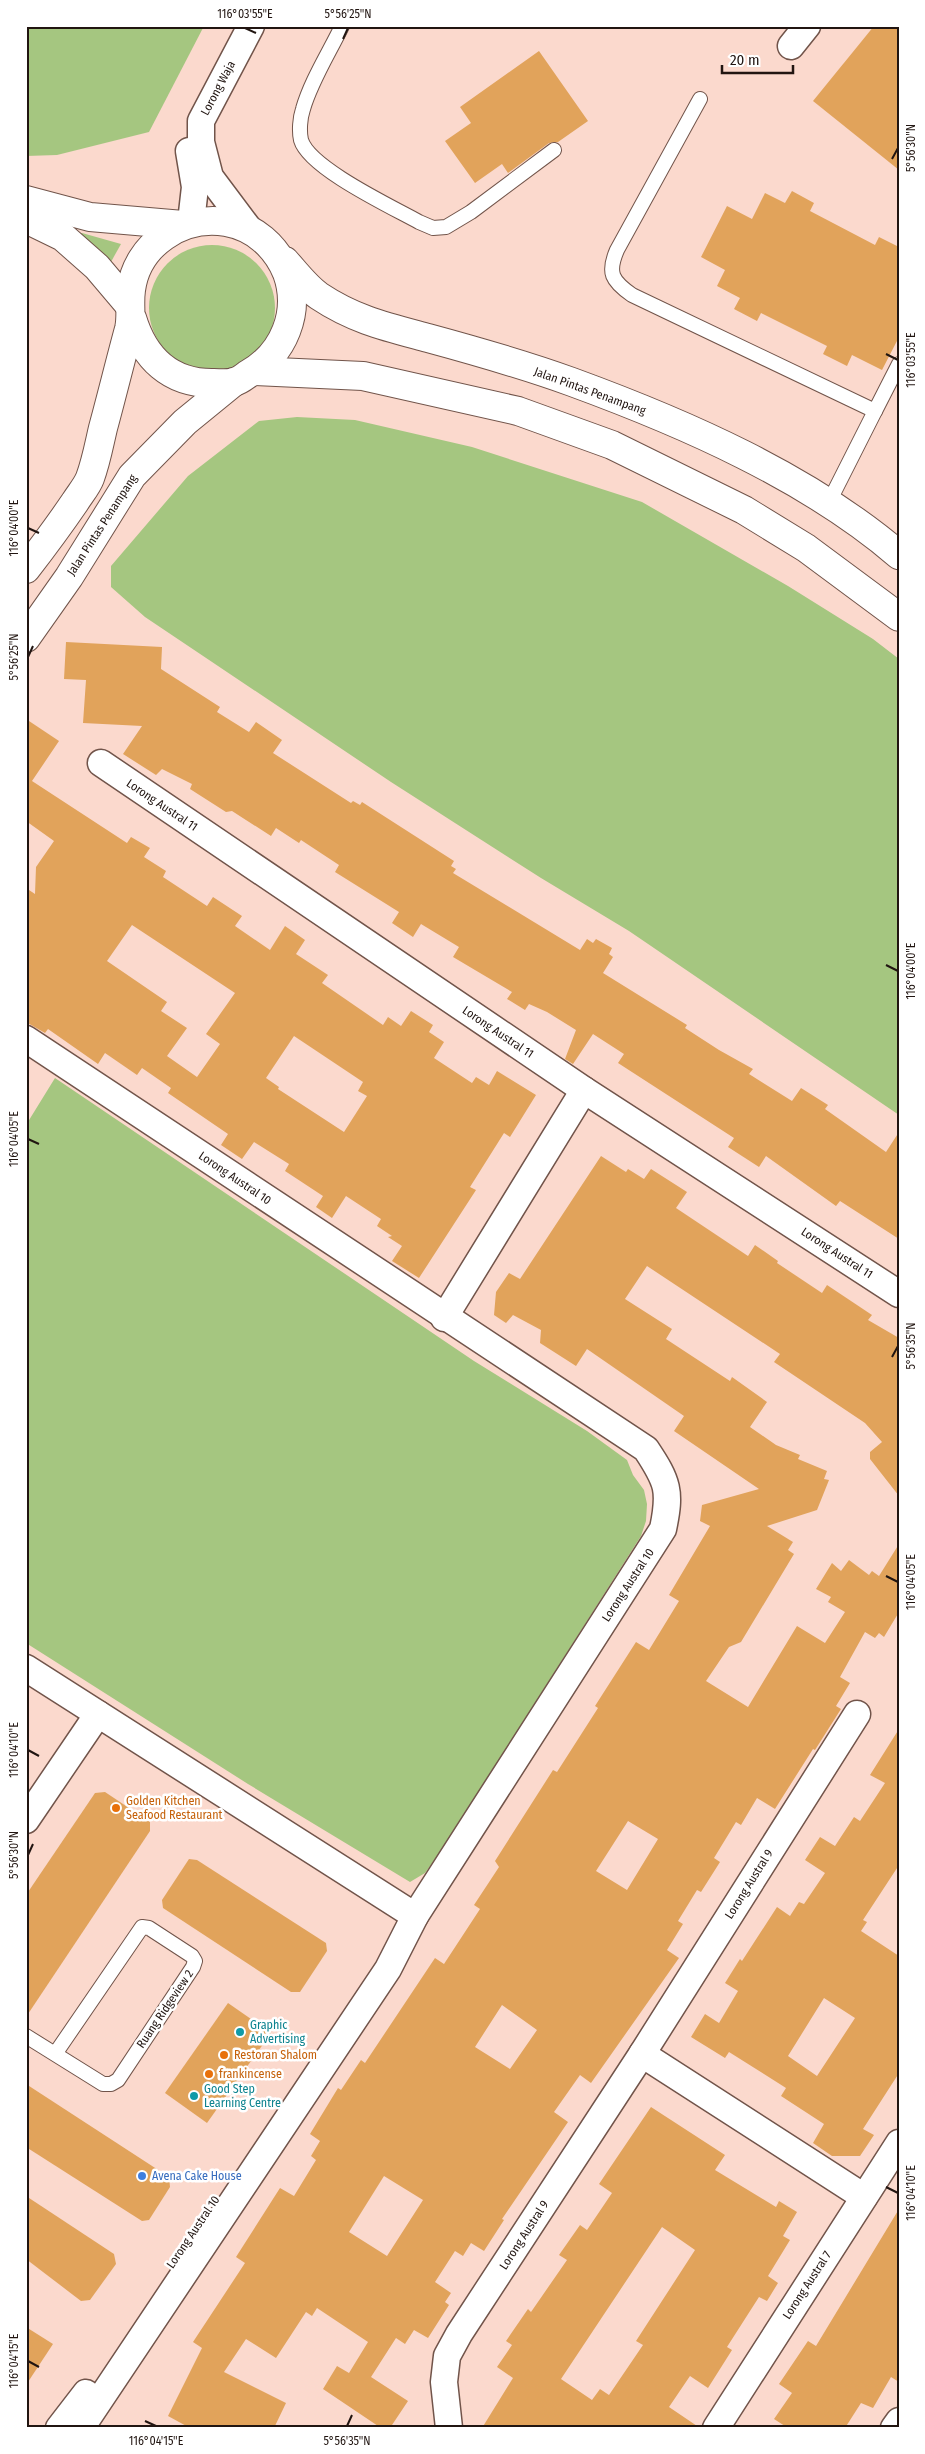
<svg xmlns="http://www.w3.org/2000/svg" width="925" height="2454" viewBox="0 0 925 2454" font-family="'Fira Sans Condensed',sans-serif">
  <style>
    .green { fill: #a5c680 }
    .building { fill: #e1a35b; fill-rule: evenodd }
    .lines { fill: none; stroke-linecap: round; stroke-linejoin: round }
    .service-casing { stroke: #71544a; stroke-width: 16 }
    .minor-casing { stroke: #71544a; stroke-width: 29 }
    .tertiary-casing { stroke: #71544a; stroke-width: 30 }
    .primary-casing { stroke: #71544a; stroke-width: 30 }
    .service { stroke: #fff; stroke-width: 14 }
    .minor { stroke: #fff; stroke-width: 26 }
    .tertiary { stroke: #fff; stroke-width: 28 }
    .primary { stroke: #fff; stroke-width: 28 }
    .ticks { fill: none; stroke: #211511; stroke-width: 2 }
    .food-dot { fill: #e8710a; stroke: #fff; stroke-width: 2 }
    .culture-dot { fill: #0f9aa8; stroke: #fff; stroke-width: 2 }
    .shop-dot { fill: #3f7fe0; stroke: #fff; stroke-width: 2 }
    .labels { text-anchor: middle; stroke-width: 5; stroke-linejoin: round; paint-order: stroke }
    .street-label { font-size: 12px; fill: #211511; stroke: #fff }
    .food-label { font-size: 12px; fill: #c56008; stroke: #fff; text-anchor: start }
    .culture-label { font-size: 12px; fill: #0d838f; stroke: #fff; text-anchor: start }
    .shop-label { font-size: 12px; fill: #366cbe; stroke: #fff; text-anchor: start }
    .neatline { fill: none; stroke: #211511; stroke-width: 2 }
    .ticks-label { font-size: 12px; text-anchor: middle; fill: #211511 }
  </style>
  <rect width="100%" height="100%" fill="#fbd9cd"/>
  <g class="green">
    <path d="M 26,26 L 204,26 L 149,132 L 57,155 L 26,156 Z"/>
    <path d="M 82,233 L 121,244 L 107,269 L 77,234 Z"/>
    <circle cx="212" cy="308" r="63"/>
    <path d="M 297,417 L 355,420 L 472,447 L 642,502 L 788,586 L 873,639 L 899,659 L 899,1115 L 629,931 L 541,878 L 391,782 L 145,617 L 111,587 L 111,566 L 188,476 L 259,421 Z"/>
    <path d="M 55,1078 L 474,1361 L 587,1431 L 627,1460 L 633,1475 L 644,1490 L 647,1504 L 646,1521 L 641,1536 L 441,1851 L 425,1873 L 410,1882 L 248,1784 L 26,1643 L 26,1125 Z"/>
  </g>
  <g class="building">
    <path d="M 874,26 L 899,26 L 899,170 L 813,101 Z"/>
    <path d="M 539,51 L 588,121 L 558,142 L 549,143 L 508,173 L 502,164 L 475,183 L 445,141 L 471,123 L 460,107 Z"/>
    <path d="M 792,191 L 814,203 L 810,211 L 875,245 L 879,237 L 899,247 L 899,337 L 882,370 L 852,355 L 847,366 L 823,354 L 827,346 L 761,313 L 757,321 L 734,309 L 740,298 L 717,286 L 725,270 L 701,257 L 727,206 L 752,219 L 765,193 L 785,203 Z"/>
    <path d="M 66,642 L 162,647 L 161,669 L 220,707 L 217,712 L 249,732 L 256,722 L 282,740 L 273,753 L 351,803 L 353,801 L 360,805 L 362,802 L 454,861 L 451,866 L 456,869 L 453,873 L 580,950 L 587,939 L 593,943 L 596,939 L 612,948 L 609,954 L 613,957 L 603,973 L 687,1025 L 685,1028 L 719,1050 L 753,1069 L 749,1074 L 792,1101 L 801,1088 L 828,1105 L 825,1109 L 886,1152 L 899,1132 L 899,1239 L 840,1201 L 836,1206 L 766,1156 L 759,1167 L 728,1147 L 734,1138 L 618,1063 L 624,1054 L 593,1034 L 573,1064 L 565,1059 L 576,1030 L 547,1012 L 529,1004 L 525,1010 L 507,999 L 512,992 L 453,957 L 459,947 L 421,924 L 413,937 L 392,923 L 399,912 L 335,872 L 339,865 L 301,840 L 299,843 L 276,828 L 271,836 L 232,811 L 226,812 L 190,789 L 192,784 L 162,769 L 156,775 L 123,754 L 142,726 L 83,723 L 86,680 L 64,679 Z"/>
    <path d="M 26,719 L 59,741 L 32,781 L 127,843 L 131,837 L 150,848 L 144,857 L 166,871 L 163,877 L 207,906 L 213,897 L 242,916 L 235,926 L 270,950 L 285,926 L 305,940 L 296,954 L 328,975 L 322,983 L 383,1025 L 388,1017 L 401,1026 L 411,1011 L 433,1025 L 429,1032 L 444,1042 L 434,1058 L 472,1083 L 476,1077 L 489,1085 L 497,1071 L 536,1095 L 510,1137 L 504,1133 L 470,1187 L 476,1190 L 419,1278 L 392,1261 L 402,1246 L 388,1237 L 392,1236 L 377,1226 L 381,1219 L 346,1196 L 332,1218 L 316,1207 L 323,1196 L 285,1171 L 289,1164 L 254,1142 L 242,1159 L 221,1145 L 228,1134 L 168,1093 L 171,1088 L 142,1068 L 137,1075 L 105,1053 L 98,1064 L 48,1029 L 45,1033 L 26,1022 L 26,888 L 35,894 L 36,867 L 54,841 L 26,821 ZM 132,925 L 235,993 L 206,1034 L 220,1044 L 197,1077 L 167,1056 L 187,1028 L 161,1011 L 167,1002 L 107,961 ZM 294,1036 L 363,1082 L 358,1091 L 367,1096 L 344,1132 L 278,1089 L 279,1087 L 266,1078 Z"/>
    <path d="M 601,1156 L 626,1172 L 628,1169 L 644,1179 L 651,1169 L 687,1192 L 676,1208 L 748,1256 L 755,1245 L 778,1261 L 777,1263 L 822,1293 L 827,1285 L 872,1315 L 868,1320 L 899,1338 L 899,1496 L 870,1459 L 870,1452 L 882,1442 L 865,1423 L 774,1362 L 780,1354 L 647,1266 L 625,1299 L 672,1329 L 666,1339 L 730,1381 L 732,1377 L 767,1402 L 750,1427 L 776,1445 L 800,1455 L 798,1459 L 827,1471 L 824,1479 L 829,1480 L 817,1510 L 767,1526 L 793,1542 L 788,1550 L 794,1554 L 741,1642 L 729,1647 L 706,1681 L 748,1707 L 797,1626 L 825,1643 L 845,1612 L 828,1602 L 831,1597 L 816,1589 L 832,1563 L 841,1571 L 849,1560 L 869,1575 L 872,1571 L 879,1576 L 899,1544 L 899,1612 L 884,1637 L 879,1633 L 875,1638 L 865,1632 L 840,1677 L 850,1683 L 836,1706 L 841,1709 L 815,1750 L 813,1749 L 775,1809 L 757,1798 L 741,1825 L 736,1822 L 714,1858 L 720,1862 L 701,1892 L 697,1890 L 678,1921 L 683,1924 L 667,1950 L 679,1958 L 591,2083 L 580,2075 L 554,2112 L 568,2122 L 502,2219 L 504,2220 L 484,2251 L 471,2243 L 463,2256 L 455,2251 L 435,2282 L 451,2293 L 445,2302 L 449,2305 L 428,2338 L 414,2330 L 405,2344 L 396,2338 L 371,2377 L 408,2401 L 390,2428 L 381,2428 L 323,2389 L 337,2366 L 349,2373 L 368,2342 L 317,2308 L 312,2316 L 306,2312 L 276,2358 L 246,2339 L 224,2372 L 286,2403 L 274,2428 L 190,2428 L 168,2416 L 202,2348 L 193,2342 L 245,2263 L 236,2257 L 280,2188 L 294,2196 L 316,2160 L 311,2156 L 320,2141 L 310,2134 L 338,2088 L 341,2090 L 361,2060 L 365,2063 L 435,1958 L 444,1964 L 480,1909 L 474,1905 L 499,1867 L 495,1861 L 553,1770 L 557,1772 L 598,1708 L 595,1706 L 636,1642 L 649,1650 L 679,1601 L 669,1595 L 710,1526 L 700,1521 L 702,1505 L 759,1489 L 674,1431 L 684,1416 L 587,1349 L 576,1366 L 540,1343 L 541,1330 L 513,1315 L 506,1323 L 494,1315 L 496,1292 L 509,1273 L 520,1279 ZM 628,1821 L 658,1839 L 627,1890 L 596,1871 ZM 502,2005 L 537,2030 L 510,2069 L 475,2047 ZM 384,2176 L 423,2200 L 387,2256 L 349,2232 Z"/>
    <path d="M 899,1729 L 899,1865 L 863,1920 L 867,1922 L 861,1931 L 899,1956 L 899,2073 L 863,2129 L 874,2135 L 860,2156 L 832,2156 L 813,2143 L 824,2124 L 781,2096 L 786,2088 L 729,2052 L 725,2058 L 691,2037 L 705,2014 L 719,2023 L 738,1991 L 725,1983 L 740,1959 L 742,1961 L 777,1907 L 790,1916 L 799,1902 L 804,1904 L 825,1873 L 805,1860 L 820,1837 L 835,1846 L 854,1817 L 860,1821 L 885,1783 L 870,1775 ZM 824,1998 L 855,2018 L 817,2076 L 788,2056 Z"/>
    <path d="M 105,1792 L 150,1822 L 150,1831 L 26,2017 L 26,1895 L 95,1793 Z"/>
    <path d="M 189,1859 L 197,1860 L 326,1943 L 327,1951 L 300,1992 L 291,1992 L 163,1908 L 162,1900 Z"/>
    <path d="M 228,2003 L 271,2033 L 207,2123 L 165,2093 Z"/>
    <path d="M 26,2084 L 169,2177 L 170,2187 L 149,2220 L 142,2221 L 26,2147 Z"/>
    <path d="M 651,2107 L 725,2155 L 715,2170 L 776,2207 L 779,2201 L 797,2212 L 783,2236 L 790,2240 L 768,2276 L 778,2283 L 767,2301 L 759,2297 L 727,2347 L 732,2350 L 708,2388 L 690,2376 L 669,2407 L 700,2428 L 482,2428 L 513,2378 L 497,2367 L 512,2345 L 506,2341 L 528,2309 L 531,2312 L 567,2260 L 559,2255 L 580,2225 L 587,2230 L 612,2193 L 599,2184 ZM 662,2227 L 695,2250 L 636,2341 L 643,2345 L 609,2395 L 600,2389 L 592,2400 L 561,2379 Z"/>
    <path d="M 26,2196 L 114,2254 L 116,2264 L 90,2300 L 81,2301 L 26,2259 Z"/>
    <path d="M 899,2209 L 899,2382 L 891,2377 L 873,2408 L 861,2403 L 845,2428 L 788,2428 L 774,2419 L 792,2393 L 779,2384 L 808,2341 L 816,2346 Z"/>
    <path d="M 26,2327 L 53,2344 L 26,2385 Z"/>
  </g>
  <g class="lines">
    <g class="service-casing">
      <g id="service">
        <path d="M 342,26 C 329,53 311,81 303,109 C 300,118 299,131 301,140 C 309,168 392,207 419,222 L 433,228 L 446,227 L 471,212 L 554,150"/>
        <path d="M 700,99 L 617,250 C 607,273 612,281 632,295 L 875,411 L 828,504"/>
        <path d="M 875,411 L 899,364"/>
        <path d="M 26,2036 L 103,2084 L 111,2084 L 118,2080 L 193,1967 L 195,1961 L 192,1956 L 149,1928 L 142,1927 L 55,2054"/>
      </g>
    </g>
    <g class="minor-casing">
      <g id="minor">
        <path d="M 791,46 L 807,26"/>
        <path d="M 189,151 L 195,187 L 191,222"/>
        <path d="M 249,229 L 210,177 L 201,142 L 201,121 L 251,26"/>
        <path d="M 101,763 L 584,1090 L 899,1294"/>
        <path d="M 26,1039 L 646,1449 C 668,1482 671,1491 663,1529 L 415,1916 L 388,1969 L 81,2428"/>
        <path d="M 444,1318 L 584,1090"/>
        <path d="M 26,1668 L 415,1916"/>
        <path d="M 26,1820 L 98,1714"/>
        <path d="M 642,2054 L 864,2197"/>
        <path d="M 59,2428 L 86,2393"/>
        <path d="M 449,2428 L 444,2382 L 447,2356 L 459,2334 L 642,2054 L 857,1714"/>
        <path d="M 716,2428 L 899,2143"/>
        <path d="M 894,2428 L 899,2421"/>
      </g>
    </g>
    <g class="tertiary-casing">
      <g id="tertiary">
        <path d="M 26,200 L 90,217 L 183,225"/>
        <path d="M 26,219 L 63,237 L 97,267 L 130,306"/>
      </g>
    </g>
    <g class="primary-casing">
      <g id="primary">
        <path d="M 285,261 C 295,272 306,287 319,296 C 355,320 387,327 428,338 C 476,351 525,365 572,382 C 684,423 808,477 899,555"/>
        <path d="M 255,371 L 363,376 L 518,411 L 612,445 L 744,510 L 806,548 L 899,617"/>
        <path d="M 26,569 C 43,547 60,524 75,502 C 80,494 87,486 90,478 C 96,462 99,445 103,428 C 112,395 120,362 129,329 C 132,316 129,303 131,290 C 137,244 182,215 226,222 C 254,227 276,246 287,273 C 301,312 284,354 248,374 C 244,377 239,381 234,382 C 228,384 220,383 214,383 C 170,384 144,358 132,318"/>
        <path d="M 26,638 L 69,577 L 132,476 L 185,422 L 234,382"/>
      </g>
    </g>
    <use href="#service" class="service"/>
    <use href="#minor" class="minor"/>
    <use href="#tertiary" class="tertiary"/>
    <use href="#primary" class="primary"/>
  </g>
  <path class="ticks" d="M 245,28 L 256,33M 343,39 L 348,28M 892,159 L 898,148M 886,354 L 898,360M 28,528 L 39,533M 28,657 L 33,646M 886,965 L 898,971M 28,1139 L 39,1144M 892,1357 L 898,1346M 886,1576 L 898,1582M 28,1750 L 39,1756M 28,1855 L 33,1844M 886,2187 L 898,2193M 28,2361 L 39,2367M 145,2421 L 156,2426M 347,2426 L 352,2415"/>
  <g class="food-dot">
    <circle cx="116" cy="1808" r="5"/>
    <circle cx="224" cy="2055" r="5"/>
    <circle cx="209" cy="2074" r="5"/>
  </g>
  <g class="culture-dot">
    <circle cx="240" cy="2032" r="5"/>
    <circle cx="194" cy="2096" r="5"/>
  </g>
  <circle class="shop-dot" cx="142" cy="2176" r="5"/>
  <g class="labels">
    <g class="street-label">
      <text transform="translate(218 88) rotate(-62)" y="4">Lorong Waja</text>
      <text transform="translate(590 391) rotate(20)" y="4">Jalan Pintas Penampang</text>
      <text transform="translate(102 525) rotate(-57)" y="4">Jalan Pintas Penampang</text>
      <text transform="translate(162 805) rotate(34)" y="4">Lorong Austral 11</text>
      <text transform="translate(498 1032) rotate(34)" y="4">Lorong Austral 11</text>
      <text transform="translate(235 1178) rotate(34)" y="4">Lorong Austral 10</text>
      <text transform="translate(837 1253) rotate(33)" y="4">Lorong Austral 11</text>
      <text transform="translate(628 1585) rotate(-57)" y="4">Lorong Austral 10</text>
      <text transform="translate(749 1884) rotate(-58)" y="4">Lorong Austral 9</text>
      <text transform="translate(165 2009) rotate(-56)" y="4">Ruang Ridgeview 2</text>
      <text transform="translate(193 2232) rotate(-56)" y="4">Lorong Austral 10</text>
      <text transform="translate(524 2235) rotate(-57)" y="4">Lorong Austral 9</text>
      <text transform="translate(807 2285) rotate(-57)" y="4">Lorong Austral 7</text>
    </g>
    <g class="food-label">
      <text x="126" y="1805">Golden Kitchen<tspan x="126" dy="14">Seafood Restaurant</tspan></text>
      <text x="234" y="2059">Restoran Shalom</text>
      <text x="219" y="2078">frankincense</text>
    </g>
    <g class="culture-label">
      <text x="250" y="2029">Graphic<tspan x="250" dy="14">Advertising</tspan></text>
      <text x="204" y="2093">Good Step<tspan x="204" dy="14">Learning Centre</tspan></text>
    </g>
    <g class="shop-label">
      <text x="152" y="2180">Avena Cake House</text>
    </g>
  </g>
  <rect width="925" height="2454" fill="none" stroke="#ffffff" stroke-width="55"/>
  <path d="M722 65v8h71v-8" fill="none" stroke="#211511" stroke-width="2.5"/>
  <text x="730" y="65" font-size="15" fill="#211511" stroke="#ffffff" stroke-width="4" paint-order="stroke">20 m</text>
  <rect x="28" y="28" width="870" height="2398" class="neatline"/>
  <g class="ticks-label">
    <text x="245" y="18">116°03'55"E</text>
    <text x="348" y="18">5°56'25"N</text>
    <text transform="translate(911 148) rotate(-90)" y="4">5°56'30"N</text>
    <text transform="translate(911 360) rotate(-90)" y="4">116°03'55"E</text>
    <text transform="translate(14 528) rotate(-90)" y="4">116°04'00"E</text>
    <text transform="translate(14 657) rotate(-90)" y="4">5°56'25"N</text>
    <text transform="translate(911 971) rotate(-90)" y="4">116°04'00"E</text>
    <text transform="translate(14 1139) rotate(-90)" y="4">116°04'05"E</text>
    <text transform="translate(911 1346) rotate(-90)" y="4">5°56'35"N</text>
    <text transform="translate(911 1582) rotate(-90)" y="4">116°04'05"E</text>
    <text transform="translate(14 1750) rotate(-90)" y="4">116°04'10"E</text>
    <text transform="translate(14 1855) rotate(-90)" y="4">5°56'30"N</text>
    <text transform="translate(911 2193) rotate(-90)" y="4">116°04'10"E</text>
    <text transform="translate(14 2361) rotate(-90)" y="4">116°04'15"E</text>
    <text x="156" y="2445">116°04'15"E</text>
    <text x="347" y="2445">5°56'35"N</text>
  </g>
</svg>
